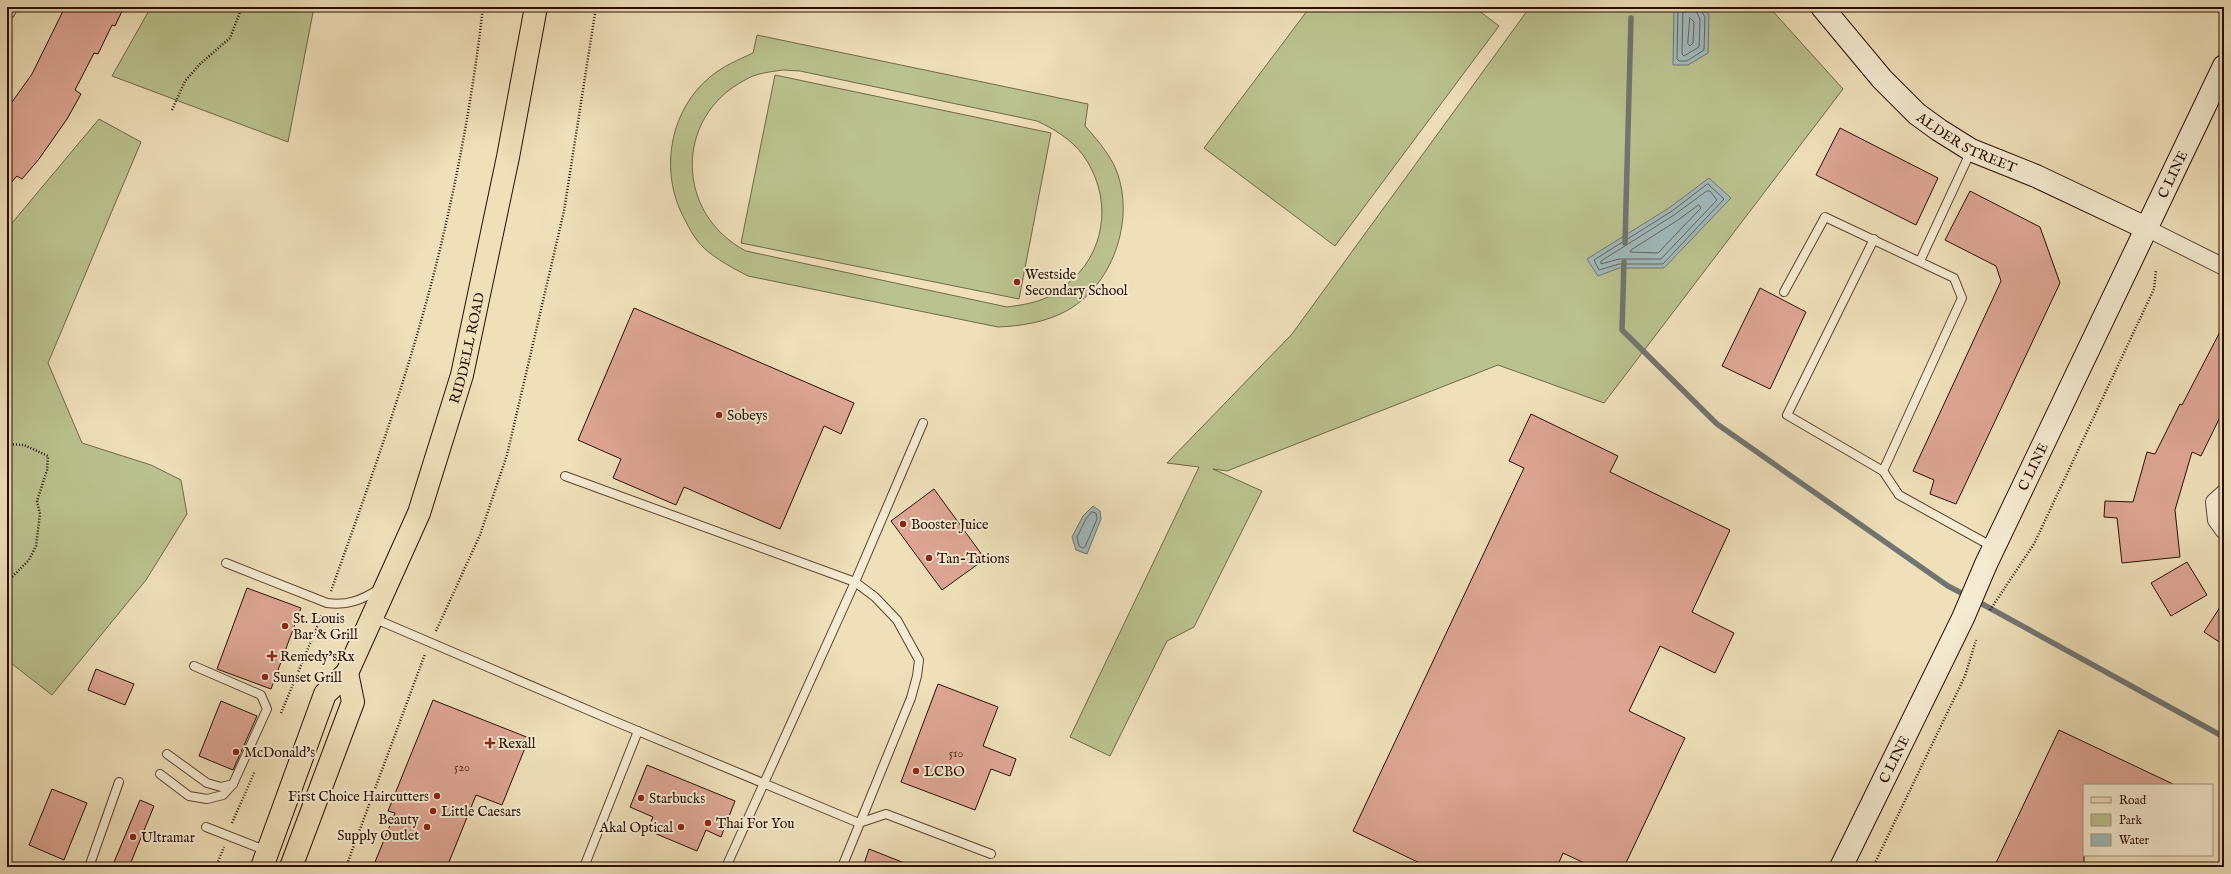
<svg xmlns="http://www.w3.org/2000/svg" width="2231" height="874" viewBox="0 0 2231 874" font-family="'IM FELL English',serif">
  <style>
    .green { fill: #bac28f; stroke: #726848; fill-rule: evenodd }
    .water { fill: #a0babc; stroke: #717571 }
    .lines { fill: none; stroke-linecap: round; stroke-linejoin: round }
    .shore { stroke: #65645e; stroke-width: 1 }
    .stream { stroke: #717571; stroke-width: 5.5 }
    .building { fill: #dea694; stroke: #2a0d00 }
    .lane-casing { stroke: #5b422e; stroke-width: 10 }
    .street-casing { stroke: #5b422e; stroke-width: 18 }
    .secondary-casing { stroke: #2a0d00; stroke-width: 24 }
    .primary-casing { stroke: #2a0d00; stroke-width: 24 }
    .path { stroke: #2a0d00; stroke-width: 2.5; stroke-dasharray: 1 2; stroke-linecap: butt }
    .lane { stroke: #f5ebd2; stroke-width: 8 }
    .street { stroke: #f5ebd2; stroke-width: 16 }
    .secondary { stroke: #f5ebd2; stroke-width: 22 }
    .primary { stroke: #efe0ba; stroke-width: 22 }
    .poi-dot { fill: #8f2418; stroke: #f5ebd2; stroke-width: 1.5 }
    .labels { text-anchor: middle; stroke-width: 4; stroke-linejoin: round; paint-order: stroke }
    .number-label { font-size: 12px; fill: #573325 }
    .street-label { font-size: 14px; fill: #2a0d00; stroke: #f5ebd2 }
    .poi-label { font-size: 14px; fill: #2a0d00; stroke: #f5ebd2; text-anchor: start }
  </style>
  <rect width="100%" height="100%" fill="#efe0ba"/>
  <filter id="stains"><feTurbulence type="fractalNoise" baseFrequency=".005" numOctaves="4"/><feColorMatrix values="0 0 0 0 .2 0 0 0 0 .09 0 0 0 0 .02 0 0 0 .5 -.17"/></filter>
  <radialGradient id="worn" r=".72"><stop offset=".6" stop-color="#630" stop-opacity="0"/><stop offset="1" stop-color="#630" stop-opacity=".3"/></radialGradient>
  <g class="green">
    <path d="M 151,7 L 314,7 L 288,142 L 112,76 Z"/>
    <path d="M 1310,7 L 1474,7 L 1499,26 L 1335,246 L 1204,148 Z"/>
    <path d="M 1530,7 L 1769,7 L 1843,89 L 1604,403 L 1498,365 L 1227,471 L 1213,469 L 1262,491 L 1194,627 L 1167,641 L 1110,756 L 1070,737 L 1199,467 L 1167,463 L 1292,334 Z"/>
    <path d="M 757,35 L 1088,104 L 1085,126 C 1096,138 1106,150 1114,165 C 1137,214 1115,283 1068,310 C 1047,322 1022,326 998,327 L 748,276 C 733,268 717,260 704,248 C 694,239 687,224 681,212 C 660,167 671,109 710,77 C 723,66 738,60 753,53 ZM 783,70 L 800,71 L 1037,121 C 1054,129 1071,139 1083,155 C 1111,194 1108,246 1073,279 C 1066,285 1057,293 1048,297 C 1035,303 1022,305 1007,307 L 746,251 C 675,214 674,117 745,80 C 756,73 770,72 783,70 Z"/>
    <path d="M 775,75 L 1051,133 L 1019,299 L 741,243 Z"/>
    <path d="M 99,119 L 141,142 L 48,363 L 82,443 L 151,465 L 181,480 L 187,514 L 146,580 L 52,695 L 7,660 L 7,229 Z"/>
  </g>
  <g class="water">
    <path d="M 1674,7 L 1687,9 L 1702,7 L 1709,15 L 1708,53 L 1688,65 L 1673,65 Z"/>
    <path d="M 1709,178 L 1731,198 L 1664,268 L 1619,268 L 1598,276 L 1587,259 L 1669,208 Z"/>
    <path d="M 1093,506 L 1100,511 L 1101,519 L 1087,554 L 1076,550 L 1072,537 L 1083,516 Z"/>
  </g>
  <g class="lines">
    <g class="shore">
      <path d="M 1678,7 L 1677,59 L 1679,61 L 1687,61 L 1704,50 L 1705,17 L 1699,7"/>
      <path d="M 1683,7 L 1682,54 L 1684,56 L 1699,47 L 1700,19 L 1694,7"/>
      <path d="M 1690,18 L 1694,22 L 1693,43 L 1690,46 L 1688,44 Z"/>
      <path d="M 1708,184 L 1724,199 L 1663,264 L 1619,264 L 1599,270 L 1594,260 L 1672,211 Z"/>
      <path d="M 1707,191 L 1710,191 L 1717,200 L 1661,259 L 1619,259 L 1601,264 L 1601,261 L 1674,215 Z"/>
      <path d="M 1699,205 L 1701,208 L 1658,253 L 1630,252 L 1631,250 L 1678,220 Z"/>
      <path d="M 1092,512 L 1096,513 L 1097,519 L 1085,547 L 1083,548 L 1079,546 L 1077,537 L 1086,519 Z"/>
    </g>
    <g class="stream">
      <path d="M 1625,243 L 1631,18"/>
      <path d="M 1624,262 L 1622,330 L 1717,424 L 1948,586 L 1967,596"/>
      <path d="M 1975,600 L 2224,737"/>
    </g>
  </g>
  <g class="building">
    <path d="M 65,7 L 124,7 L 115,26 L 112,25 L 98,54 L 94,53 L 75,90 L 81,94 L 67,119 L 39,159 L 22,179 L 17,176 L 7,187 L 7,109 L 32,74 Z"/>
    <path d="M 1840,128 L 1938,178 L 1916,225 L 1816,175 Z"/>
    <path d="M 1970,191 L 2040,227 L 2060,283 L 1956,504 L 1930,494 L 1934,480 L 1913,471 L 2001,281 L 1996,266 L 1945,240 Z"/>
    <path d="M 1760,288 L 1806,312 L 1770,389 L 1722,366 Z"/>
    <path d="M 634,308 L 854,403 L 841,434 L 824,426 L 780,529 L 684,487 L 676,505 L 613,478 L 621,459 L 578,440 Z"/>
    <path d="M 2224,324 L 2224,409 L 2201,456 L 2192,452 L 2175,510 L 2180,557 L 2122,563 L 2117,518 L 2104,517 L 2105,501 L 2133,502 L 2147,452 L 2155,454 L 2180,404 L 2182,405 Z"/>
    <path d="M 1531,414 L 1618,456 L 1610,472 L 1730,530 L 1692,612 L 1734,633 L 1715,673 L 1660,646 L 1629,711 L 1685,738 L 1624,867 L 1593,867 L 1563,853 L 1557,867 L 1428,867 L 1353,831 L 1524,468 L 1509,461 Z"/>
    <path d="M 934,489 L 985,559 L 942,590 L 891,521 Z"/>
    <path d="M 2187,562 L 2207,595 L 2171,616 L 2151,583 Z"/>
    <path d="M 247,588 L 301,608 L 271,689 L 217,669 Z"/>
    <path d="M 2224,601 L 2224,645 L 2204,632 Z"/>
    <path d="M 96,669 L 134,684 L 125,705 L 88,690 Z"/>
    <path d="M 938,684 L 998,707 L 983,746 L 1016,759 L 1010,776 L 991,769 L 975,810 L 901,782 Z"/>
    <path d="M 433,700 L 529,738 L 502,805 L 476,795 L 447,867 L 373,867 L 395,813 L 388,811 Z"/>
    <path d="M 221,701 L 257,716 L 233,770 L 199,756 Z"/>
    <path d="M 2059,730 L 2175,785 L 2084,785 L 2084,867 L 1994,867 Z"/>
    <path d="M 647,765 L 735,801 L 721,837 L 706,830 L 697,851 L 647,830 L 653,817 L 630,807 Z"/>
    <path d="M 52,789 L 87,803 L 64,860 L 29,845 Z"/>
    <path d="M 140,800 L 154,806 L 129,867 L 112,867 Z"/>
    <path d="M 869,849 L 912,866 L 912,867 L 863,867 Z"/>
  </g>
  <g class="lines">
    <g class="lane-casing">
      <g id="lane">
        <path d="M 1874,239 L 1787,415 L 1883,471 L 1899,495 L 1993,547"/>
        <path d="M 1920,261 L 1971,151"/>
        <path d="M 1784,292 L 1825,217 L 1954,278 L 1962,298 L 1883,471"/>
        <path d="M 565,476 L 855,582 L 875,597 L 897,620 L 919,660 L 917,676 L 911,698 L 842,867"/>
        <path d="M 226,563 L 327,603 C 347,606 362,600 379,589"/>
        <path d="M 373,618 L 609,719 L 859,823 L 886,814 L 991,854"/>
        <path d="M 167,754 L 207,783 L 221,787 L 233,784"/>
        <path d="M 160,774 L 189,796 L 207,799 L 223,795 L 233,784 L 267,709 L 261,695 L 194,666"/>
        <path d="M 206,827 L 267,851"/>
        <path d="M 89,867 L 119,782"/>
        <path d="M 584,867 L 638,731"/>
        <path d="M 726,867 L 855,582 L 923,423"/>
      </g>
    </g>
    <g class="street-casing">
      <g id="street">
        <path d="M 7,11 L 9,7"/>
        <path d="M 2148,229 L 2224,267"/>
        <path d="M 2224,493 L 2214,502 L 2216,520 L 2224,531"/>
      </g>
    </g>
    <g class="secondary-casing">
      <g id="secondary">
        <path id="s1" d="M 1822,7 L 1882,79 L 1917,114 L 1939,130 L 1971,150 L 2036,176 L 2148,229"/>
        <path id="s2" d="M 1841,867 L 1963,618 L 1986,564 L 2224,66"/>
      </g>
    </g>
    <g class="primary-casing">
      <g id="primary">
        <path id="s3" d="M 262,867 L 325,694 L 347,673 L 419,513 L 462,375 L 508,157 L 536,7"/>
        <path d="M 291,867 L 353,702 L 347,673"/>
      </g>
    </g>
    <g class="path">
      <path d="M 1001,9 L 1002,7"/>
      <path d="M 172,110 L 185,81 L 200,64 L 230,38 L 242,7"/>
      <path d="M 7,444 L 24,445 L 48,456 L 47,470 L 37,501 L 40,514 L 36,546 L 29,560 L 7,582"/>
      <path d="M 331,591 C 359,513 387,435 411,355 C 445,244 470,122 483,7"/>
      <path d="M 1990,610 L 2034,544 L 2154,289 L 2156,271"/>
      <path d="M 436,631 L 480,535 L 507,455 L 564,211 L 596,7"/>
      <path d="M 281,713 L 322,615"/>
      <path d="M 232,823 L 255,771"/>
      <path d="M 216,867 L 224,847"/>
      <path d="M 346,867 L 425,654"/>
      <path d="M 1873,867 L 1965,676 L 1976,640"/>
    </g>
    <use href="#lane" class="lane"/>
    <use href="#street" class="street"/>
    <use href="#secondary" class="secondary"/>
    <use href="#primary" class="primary"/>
  </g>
  <g class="poi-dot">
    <circle cx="1017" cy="282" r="4"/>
    <circle cx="719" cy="415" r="4"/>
    <circle cx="903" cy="524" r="4"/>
    <circle cx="929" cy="558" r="4"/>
    <circle cx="285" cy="626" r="4"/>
    <path d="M270 650h4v4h4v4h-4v4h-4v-4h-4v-4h4z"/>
    <circle cx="265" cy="677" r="4"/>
    <path d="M488 737h4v4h4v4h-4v4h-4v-4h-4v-4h4z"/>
    <circle cx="236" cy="752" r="4"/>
    <circle cx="916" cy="771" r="4"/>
    <circle cx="437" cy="796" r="4"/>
    <circle cx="641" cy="798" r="4"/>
    <circle cx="433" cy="811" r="4"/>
    <circle cx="708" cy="823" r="4"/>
    <circle cx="427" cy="827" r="4"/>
    <circle cx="681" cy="827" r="4"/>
    <circle cx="133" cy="837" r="4"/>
  </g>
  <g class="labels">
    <g class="number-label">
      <text x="956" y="757">510</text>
      <text x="462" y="771">520</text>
    </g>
    <g class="street-label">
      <text dy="5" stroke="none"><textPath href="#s1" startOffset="201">ALDER STREET</textPath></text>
      <text dy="5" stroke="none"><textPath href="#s2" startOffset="768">C LINE</textPath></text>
      <text dy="5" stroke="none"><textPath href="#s3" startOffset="562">RIDDELL ROAD</textPath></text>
      <text dy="5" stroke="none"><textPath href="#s2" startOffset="444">C LINE</textPath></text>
      <text dy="5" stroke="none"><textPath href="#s2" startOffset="120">C LINE</textPath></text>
    </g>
    <g class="poi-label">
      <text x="1025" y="279">Westside<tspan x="1025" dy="16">Secondary School</tspan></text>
      <text x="727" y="420">Sobeys</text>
      <text x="911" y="529">Booster Juice</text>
      <text x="937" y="563">Tan-Tations</text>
      <text x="293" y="623">St. Louis<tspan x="293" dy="16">Bar &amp; Grill</tspan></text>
      <text x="280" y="661">Remedy'sRx</text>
      <text x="273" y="682">Sunset Grill</text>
      <text x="498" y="748">Rexall</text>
      <text x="244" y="757">McDonald's</text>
      <text x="924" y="776">LCBO</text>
      <text x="429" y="801" text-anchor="end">First Choice Haircutters</text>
      <text x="649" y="803">Starbucks</text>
      <text x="441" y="816">Little Caesars</text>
      <text x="419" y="824" text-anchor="end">Beauty<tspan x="419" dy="16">Supply Outlet</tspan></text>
      <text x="716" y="828">Thai For You</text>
      <text x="673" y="832" text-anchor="end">Akal Optical</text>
      <text x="141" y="842">Ultramar</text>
    </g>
  </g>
  <rect width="2231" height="874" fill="none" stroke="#efe0ba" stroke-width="24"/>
  <rect x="8" y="8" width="2215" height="858" fill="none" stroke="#2a0d00" stroke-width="2"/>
  <rect x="12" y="12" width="2207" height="850" fill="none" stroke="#2a0d00"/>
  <rect x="2083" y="784" width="130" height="72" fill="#f5ebd2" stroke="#a4927e"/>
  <rect x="2091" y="797" width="20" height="6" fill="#efe0ba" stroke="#a4927e"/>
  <text x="2119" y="804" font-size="12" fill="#2a0d00">Road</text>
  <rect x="2091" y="814" width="20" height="12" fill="#bac28f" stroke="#a4927e"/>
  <text x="2119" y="824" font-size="12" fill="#2a0d00">Park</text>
  <rect x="2091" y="834" width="20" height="12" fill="#a0babc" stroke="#a4927e"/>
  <text x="2119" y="844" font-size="12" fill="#2a0d00">Water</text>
  <rect width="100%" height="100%" filter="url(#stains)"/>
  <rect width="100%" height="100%" fill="url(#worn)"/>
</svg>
